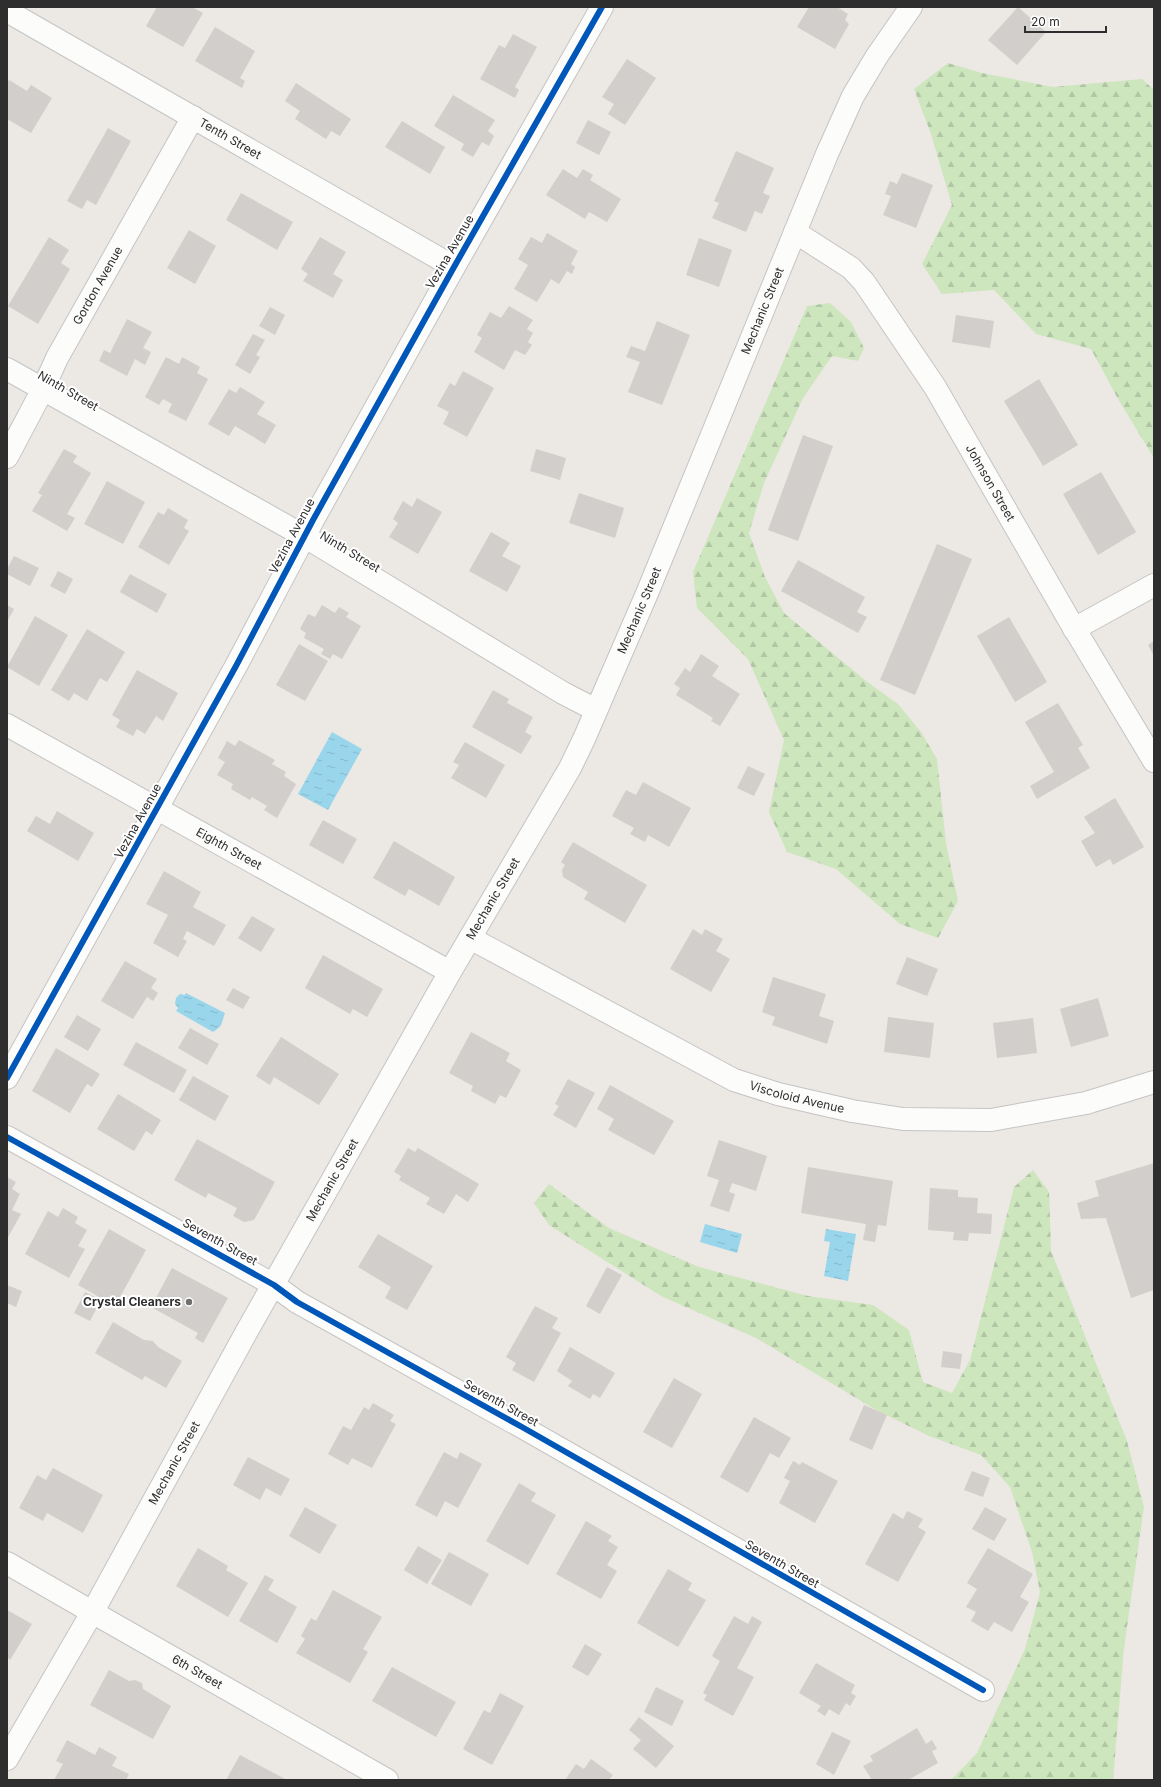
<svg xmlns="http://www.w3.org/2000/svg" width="1161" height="1787" viewBox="0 0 1161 1787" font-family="Inter,sans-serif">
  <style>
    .forest { fill: url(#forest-firs) }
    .water { fill: url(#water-ripples) }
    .building { fill: #d1cecb }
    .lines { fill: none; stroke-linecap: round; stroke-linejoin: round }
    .minor-casing { stroke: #c5c4c5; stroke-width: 24 }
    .tertiary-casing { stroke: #c5c4c5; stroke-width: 24 }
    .secondary-casing { stroke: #c5c4c5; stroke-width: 24 }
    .minor { stroke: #fcfcfb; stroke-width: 22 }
    .tertiary { stroke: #fcfcfb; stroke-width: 22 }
    .secondary { stroke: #fcfcfb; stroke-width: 22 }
    .cycleway-casing { stroke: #fff; stroke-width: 8 }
    .cycleway { stroke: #0057b8; stroke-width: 6 }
    .poi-dot { fill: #706f6e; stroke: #fff; stroke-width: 1.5 }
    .labels { text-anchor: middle; stroke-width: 4; stroke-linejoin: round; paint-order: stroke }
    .street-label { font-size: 12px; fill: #2e2e2e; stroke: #fff }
    .poi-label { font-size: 12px; font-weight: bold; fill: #2e2e2e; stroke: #fff; text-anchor: end }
  </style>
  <defs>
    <pattern id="forest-firs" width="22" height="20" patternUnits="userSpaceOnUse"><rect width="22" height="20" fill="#cee6be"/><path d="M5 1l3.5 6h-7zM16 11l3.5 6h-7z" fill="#b1c6a4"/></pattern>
    <pattern id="water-ripples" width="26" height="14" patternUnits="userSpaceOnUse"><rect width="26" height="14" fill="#99d6ec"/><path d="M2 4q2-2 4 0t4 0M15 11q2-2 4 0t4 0" fill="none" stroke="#84b8cb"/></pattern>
  </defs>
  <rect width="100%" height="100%" fill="#ece8e4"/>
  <g class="forest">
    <path d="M 948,63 L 982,73 L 1053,87 L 1142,79 L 1154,90 L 1154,458 L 1118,399 L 1091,349 L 1036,334 L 994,290 L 942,294 L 922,264 L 952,205 L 931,134 L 914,89 Z"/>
    <path d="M 830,303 L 851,322 L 864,348 L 858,361 L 832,356 L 803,398 L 764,483 L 749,533 L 765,577 L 784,613 L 866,681 L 898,704 L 921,732 L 937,759 L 946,843 L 958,901 L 938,938 L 900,924 L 836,869 L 787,852 L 769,812 L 784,740 L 748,659 L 697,608 L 693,572 L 807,306 Z"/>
    <path d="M 1033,1170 L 1049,1192 L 1051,1251 L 1127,1441 L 1144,1507 L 1124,1648 L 1113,1780 L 951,1780 L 977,1753 L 1025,1649 L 1040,1592 L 1032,1552 L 1010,1487 L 981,1455 L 929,1436 L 876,1410 L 756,1338 L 661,1296 L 549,1225 L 534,1203 L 549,1184 L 609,1228 L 699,1267 L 808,1296 L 873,1305 L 909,1330 L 923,1382 L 952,1393 L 970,1360 L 1014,1187 Z"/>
  </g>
  <g class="water">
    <path d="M 332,732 L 362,749 L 328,810 L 298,794 Z"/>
    <path d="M 186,993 L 225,1013 C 221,1023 224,1025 213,1032 L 176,1011 L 178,1008 L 175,1004 L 176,998 L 180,994 L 185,995 Z"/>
    <path d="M 705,1224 L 742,1234 L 737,1253 L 700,1242 Z"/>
    <path d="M 826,1229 L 856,1234 L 848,1281 L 824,1276 L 830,1242 L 824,1241 Z"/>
  </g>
  <g class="building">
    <path d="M 157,7 L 192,7 L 203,13 L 183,47 L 146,26 Z"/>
    <path d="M 809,7 L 837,7 L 848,14 L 845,20 L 849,24 L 835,49 L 797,27 Z"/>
    <path d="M 1018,7 L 1046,32 L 1017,65 L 988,40 Z"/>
    <path d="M 215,27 L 255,51 L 240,78 L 245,81 L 242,88 L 195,61 Z"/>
    <path d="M 513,34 L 537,47 L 515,87 L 519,90 L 515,98 L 480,79 L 499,45 L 505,48 Z"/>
    <path d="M 627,59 L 656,78 L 625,125 L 608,114 L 614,104 L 602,97 Z"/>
    <path d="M 9,80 L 27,91 L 31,85 L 52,98 L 31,133 L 7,119 L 7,83 Z"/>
    <path d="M 296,83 L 351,119 L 340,136 L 331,131 L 326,139 L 295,119 L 300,111 L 285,101 Z"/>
    <path d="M 453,95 L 495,120 L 488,131 L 494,136 L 489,146 L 482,142 L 473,157 L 461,150 L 464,144 L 434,126 Z"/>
    <path d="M 588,120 L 611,132 L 599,155 L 576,143 Z"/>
    <path d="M 402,121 L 445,147 L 430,174 L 385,147 Z"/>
    <path d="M 108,128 L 131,141 L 96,205 L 87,200 L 82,209 L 67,201 Z"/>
    <path d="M 736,151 L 774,168 L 763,193 L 770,196 L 762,214 L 755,211 L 746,232 L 712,218 L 719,203 L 714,201 Z"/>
    <path d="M 563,169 L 577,178 L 583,169 L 593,175 L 590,180 L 621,199 L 607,222 L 589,212 L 585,219 L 546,195 Z"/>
    <path d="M 902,173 L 933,185 L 916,228 L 883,215 L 891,196 L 885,194 L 890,181 L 897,184 Z"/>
    <path d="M 241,193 L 293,222 L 277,250 L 226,220 Z"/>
    <path d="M 189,230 L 216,246 L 195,284 L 167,268 Z"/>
    <path d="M 547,233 L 578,251 L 571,264 L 575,267 L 572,274 L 567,271 L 559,284 L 551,279 L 537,302 L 514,289 L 528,265 L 518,259 L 531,237 L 542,243 Z"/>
    <path d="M 49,237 L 69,250 L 61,263 L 70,269 L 38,324 L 8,306 Z"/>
    <path d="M 320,237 L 346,252 L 333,274 L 343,280 L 333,298 L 303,281 L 308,274 L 301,269 Z"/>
    <path d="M 699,238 L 732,250 L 719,287 L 686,275 Z"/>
    <path d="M 509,306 L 533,320 L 527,329 L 533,333 L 528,342 L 532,345 L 525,355 L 515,350 L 504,370 L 474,352 L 482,338 L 477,335 L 490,312 L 501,318 Z"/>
    <path d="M 270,307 L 285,315 L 275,335 L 259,326 Z"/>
    <path d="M 956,315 L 994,321 L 990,348 L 952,342 Z"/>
    <path d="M 127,319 L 152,332 L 143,348 L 151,352 L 145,365 L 135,359 L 127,376 L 99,361 L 104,350 L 110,353 Z"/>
    <path d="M 657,321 L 690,335 L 662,405 L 628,392 L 640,362 L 626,357 L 631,346 L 645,351 Z"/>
    <path d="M 253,334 L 265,340 L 256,355 L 260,357 L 250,374 L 235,365 Z"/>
    <path d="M 166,357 L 179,364 L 182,357 L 200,367 L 197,373 L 208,379 L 186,421 L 168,412 L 172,404 L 163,399 L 159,405 L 145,397 Z"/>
    <path d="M 463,371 L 494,388 L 467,437 L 443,424 L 449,412 L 437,406 L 450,383 L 455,386 Z"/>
    <path d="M 1039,379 L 1078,445 L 1043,466 L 1004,401 Z"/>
    <path d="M 240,387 L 265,402 L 257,414 L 276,425 L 265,444 L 235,426 L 229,436 L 208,424 L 229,389 L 236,393 Z"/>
    <path d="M 803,435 L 833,446 L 798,541 L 768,530 Z"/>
    <path d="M 64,449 L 77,456 L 73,462 L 91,473 L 67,514 L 75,518 L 67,531 L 32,511 L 42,495 L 38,493 Z"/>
    <path d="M 536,449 L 566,458 L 560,480 L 530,471 Z"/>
    <path d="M 1101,472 L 1136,532 L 1098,555 L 1063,494 Z"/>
    <path d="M 107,481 L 145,502 L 123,544 L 84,524 Z"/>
    <path d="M 579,493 L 624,508 L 615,538 L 569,523 Z"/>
    <path d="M 417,498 L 442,512 L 418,554 L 389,537 L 398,523 L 393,519 L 403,501 L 412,507 Z"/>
    <path d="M 168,508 L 188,520 L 184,528 L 189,531 L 169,565 L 138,547 L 158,512 L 164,515 Z"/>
    <path d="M 491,532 L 510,543 L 502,556 L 521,566 L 507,592 L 469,571 Z"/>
    <path d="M 937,544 L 972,559 L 915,695 L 880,680 Z"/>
    <path d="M 14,556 L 39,568 L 30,586 L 7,574 L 7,569 Z"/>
    <path d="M 798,560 L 865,597 L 857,612 L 867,617 L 858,633 L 781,591 Z"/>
    <path d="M 58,571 L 73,579 L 65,594 L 50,586 Z"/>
    <path d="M 130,574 L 167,594 L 157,613 L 120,592 Z"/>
    <path d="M 7,605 L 14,609 L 7,622 Z"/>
    <path d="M 322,605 L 335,613 L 339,607 L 349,613 L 346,617 L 361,626 L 342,659 L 333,654 L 330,659 L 321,654 L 324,649 L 304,638 L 306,633 L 300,629 L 308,614 L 315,617 Z"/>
    <path d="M 35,616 L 68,635 L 39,686 L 7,667 Z"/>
    <path d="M 1009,617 L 1047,682 L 1015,702 L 977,636 Z"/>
    <path d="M 87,629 L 125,652 L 107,682 L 100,678 L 87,701 L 74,693 L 69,701 L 51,690 Z"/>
    <path d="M 1154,641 L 1154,656 L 1148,645 Z"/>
    <path d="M 299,644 L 328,661 L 305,701 L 276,685 Z"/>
    <path d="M 701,654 L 719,666 L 712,676 L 740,694 L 720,726 L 711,721 L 713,718 L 676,695 L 680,688 L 674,684 L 685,668 L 690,672 Z"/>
    <path d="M 137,670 L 178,693 L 163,721 L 156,716 L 145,734 L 137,729 L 133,736 L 116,727 L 120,720 L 112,715 Z"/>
    <path d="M 493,690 L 509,699 L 507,703 L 533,717 L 525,732 L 532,736 L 521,754 L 472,727 Z"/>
    <path d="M 1058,703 L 1083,745 L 1078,748 L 1090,768 L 1037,799 L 1030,786 L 1054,772 L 1025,722 Z"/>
    <path d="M 239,740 L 275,760 L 272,764 L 286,772 L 284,776 L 296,784 L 277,818 L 264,810 L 267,806 L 252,797 L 250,800 L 231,789 L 233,784 L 217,775 L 225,762 L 218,758 L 227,741 L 235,746 Z"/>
    <path d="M 465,742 L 505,765 L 486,798 L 451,778 L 459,765 L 453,762 Z"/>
    <path d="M 748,766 L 765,774 L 754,796 L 737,788 Z"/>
    <path d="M 643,782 L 691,808 L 669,847 L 648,835 L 645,842 L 630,834 L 634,828 L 612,816 L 626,790 L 636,795 Z"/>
    <path d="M 1115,798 L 1144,847 L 1113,865 L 1110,859 L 1096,867 L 1081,841 L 1095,833 L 1084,817 Z"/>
    <path d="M 57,811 L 94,833 L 78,861 L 27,831 L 36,816 L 50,824 Z"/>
    <path d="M 323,820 L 357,839 L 343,864 L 309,845 Z"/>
    <path d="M 394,841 L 455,877 L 439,906 L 409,889 L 405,896 L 373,878 Z"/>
    <path d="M 573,842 L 647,885 L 625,923 L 584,899 L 588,892 L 563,877 L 562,870 L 565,865 L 561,862 Z"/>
    <path d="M 164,871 L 201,892 L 193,907 L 226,925 L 214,946 L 187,931 L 183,939 L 187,941 L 178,957 L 153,943 L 168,915 L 146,904 Z"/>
    <path d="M 252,916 L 275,929 L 261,952 L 238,938 Z"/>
    <path d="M 693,929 L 702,935 L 705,929 L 723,939 L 716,951 L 730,959 L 711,992 L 670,969 Z"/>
    <path d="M 323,955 L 383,989 L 367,1017 L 353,1009 L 350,1014 L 305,988 Z"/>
    <path d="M 907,957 L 938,969 L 927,996 L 896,984 Z"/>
    <path d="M 125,961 L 157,979 L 151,988 L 158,993 L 153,1001 L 147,997 L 133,1019 L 101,1001 Z"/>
    <path d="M 773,977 L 826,994 L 819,1016 L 834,1021 L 827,1044 L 772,1025 L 775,1017 L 762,1012 Z"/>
    <path d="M 233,988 L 250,997 L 243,1009 L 226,1000 Z"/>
    <path d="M 1098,998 L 1109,1036 L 1071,1047 L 1060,1009 Z"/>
    <path d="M 77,1015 L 101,1029 L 88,1051 L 64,1037 Z"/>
    <path d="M 888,1017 L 934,1023 L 930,1058 L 884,1052 Z"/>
    <path d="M 1033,1018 L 1037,1053 L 997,1058 L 993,1023 Z"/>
    <path d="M 190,1028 L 219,1044 L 207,1065 L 178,1048 Z"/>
    <path d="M 471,1032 L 510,1053 L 506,1061 L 521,1070 L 506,1098 L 500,1095 L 495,1104 L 471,1091 L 473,1086 L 449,1073 Z"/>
    <path d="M 281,1037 L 339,1074 L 319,1105 L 274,1077 L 270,1085 L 256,1076 Z"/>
    <path d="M 136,1042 L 187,1070 L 174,1093 L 123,1065 Z"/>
    <path d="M 56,1048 L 100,1074 L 92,1087 L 87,1084 L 70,1113 L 32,1091 Z"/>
    <path d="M 193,1076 L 229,1096 L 215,1121 L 179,1100 Z"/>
    <path d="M 568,1079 L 595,1093 L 576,1128 L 553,1115 L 559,1106 L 555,1104 Z"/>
    <path d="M 610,1085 L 674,1121 L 654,1155 L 608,1130 L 614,1119 L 597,1109 Z"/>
    <path d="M 118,1094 L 161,1120 L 152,1135 L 146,1131 L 134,1151 L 97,1129 Z"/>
    <path d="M 197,1139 L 275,1182 L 254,1220 L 244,1222 L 233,1216 L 237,1208 L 208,1193 L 206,1198 L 174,1180 Z"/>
    <path d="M 719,1140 L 767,1156 L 756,1191 L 732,1183 L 729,1192 L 735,1194 L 729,1212 L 710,1206 L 719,1180 L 707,1176 Z"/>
    <path d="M 408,1148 L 415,1152 L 418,1148 L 479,1184 L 468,1202 L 456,1194 L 444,1214 L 426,1204 L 430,1198 L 399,1180 L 401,1176 L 394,1172 Z"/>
    <path d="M 1154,1163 L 1154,1290 L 1131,1298 L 1106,1218 L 1081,1219 L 1077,1203 L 1099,1196 L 1095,1181 Z"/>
    <path d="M 808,1167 L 893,1181 L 886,1226 L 878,1225 L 875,1242 L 863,1240 L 866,1224 L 801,1213 Z"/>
    <path d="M 7,1177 L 16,1182 L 12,1189 L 20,1194 L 12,1210 L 21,1214 L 7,1239 Z"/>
    <path d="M 930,1188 L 958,1190 L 958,1197 L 978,1198 L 977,1213 L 992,1214 L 991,1234 L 969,1233 L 968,1241 L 953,1240 L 954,1232 L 928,1230 Z"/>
    <path d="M 63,1208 L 78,1217 L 75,1223 L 87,1230 L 78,1246 L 85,1249 L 69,1278 L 25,1254 L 48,1211 L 58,1217 Z"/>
    <path d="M 109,1229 L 146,1250 L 115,1306 L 78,1285 Z"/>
    <path d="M 378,1234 L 433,1266 L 407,1310 L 385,1298 L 391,1287 L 358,1267 Z"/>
    <path d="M 607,1267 L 622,1275 L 600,1314 L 586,1306 Z"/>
    <path d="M 172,1268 L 228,1298 L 203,1343 L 195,1338 L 198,1333 L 151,1307 Z"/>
    <path d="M 7,1285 L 22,1291 L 16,1307 L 7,1303 Z"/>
    <path d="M 85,1292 L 101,1300 L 90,1321 L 74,1313 Z"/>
    <path d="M 535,1306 L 558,1318 L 552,1328 L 561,1333 L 534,1382 L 512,1370 L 516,1363 L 506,1357 Z"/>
    <path d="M 113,1322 L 144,1340 L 153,1341 L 158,1347 L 182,1361 L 166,1388 L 145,1376 L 142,1380 L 95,1353 Z"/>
    <path d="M 570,1347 L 615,1373 L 600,1398 L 593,1394 L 590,1399 L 568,1386 L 572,1381 L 557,1371 Z"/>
    <path d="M 943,1351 L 962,1354 L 960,1369 L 941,1367 Z"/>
    <path d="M 674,1378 L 702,1394 L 672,1448 L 643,1432 Z"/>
    <path d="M 373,1403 L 394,1415 L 390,1421 L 396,1424 L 372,1468 L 352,1458 L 348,1465 L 328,1454 L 343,1426 L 351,1430 L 364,1407 L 369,1410 Z"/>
    <path d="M 864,1405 L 887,1415 L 872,1450 L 849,1440 Z"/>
    <path d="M 754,1417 L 791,1438 L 779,1458 L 770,1453 L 748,1493 L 720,1477 Z"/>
    <path d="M 444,1452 L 457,1459 L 460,1452 L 482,1464 L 458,1508 L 445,1501 L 437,1517 L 415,1505 Z"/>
    <path d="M 248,1457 L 290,1479 L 281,1496 L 266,1488 L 260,1500 L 233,1485 Z"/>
    <path d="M 793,1461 L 800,1465 L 802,1462 L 838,1481 L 815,1523 L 779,1503 L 790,1481 L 784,1478 Z"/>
    <path d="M 53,1468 L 103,1495 L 83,1533 L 47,1513 L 43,1521 L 19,1508 L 37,1475 L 46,1480 Z"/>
    <path d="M 972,1471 L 990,1478 L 983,1497 L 964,1490 Z"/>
    <path d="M 519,1483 L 536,1493 L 531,1501 L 556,1515 L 528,1565 L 486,1541 Z"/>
    <path d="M 305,1507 L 337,1525 L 320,1554 L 289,1536 Z"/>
    <path d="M 985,1507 L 1007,1519 L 994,1541 L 972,1529 Z"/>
    <path d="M 907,1511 L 923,1519 L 918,1527 L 926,1532 L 898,1582 L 865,1564 L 893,1513 L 903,1519 Z"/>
    <path d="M 586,1521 L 612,1536 L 608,1541 L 618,1547 L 607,1565 L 617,1571 L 601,1599 L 556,1574 Z"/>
    <path d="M 418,1546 L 442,1560 L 427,1584 L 404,1570 Z"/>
    <path d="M 198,1548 L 228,1566 L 226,1570 L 248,1583 L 228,1617 L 176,1586 Z"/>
    <path d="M 988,1548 L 1033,1574 L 1020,1597 L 1029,1602 L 1012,1632 L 994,1622 L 988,1631 L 971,1621 L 976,1612 L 966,1607 L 977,1589 L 967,1583 Z"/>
    <path d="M 449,1552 L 489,1574 L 471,1606 L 431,1584 Z"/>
    <path d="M 668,1569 L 692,1583 L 688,1590 L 706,1600 L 678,1647 L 637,1623 Z"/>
    <path d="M 265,1575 L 274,1580 L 268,1590 L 297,1607 L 277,1643 L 239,1621 Z"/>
    <path d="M 333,1590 L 382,1617 L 363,1649 L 368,1652 L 350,1683 L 296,1653 L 305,1639 L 301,1636 L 311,1618 L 316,1621 Z"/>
    <path d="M 7,1610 L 32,1624 L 10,1660 L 7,1657 Z"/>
    <path d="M 734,1616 L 748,1624 L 752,1616 L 762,1622 L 737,1668 L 754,1677 L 733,1716 L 704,1700 L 707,1695 L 703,1693 L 720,1661 L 712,1656 Z"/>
    <path d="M 585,1644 L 602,1654 L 588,1676 L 572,1667 Z"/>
    <path d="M 816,1663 L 855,1685 L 851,1693 L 856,1696 L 850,1706 L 846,1703 L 839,1715 L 829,1709 L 825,1716 L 817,1711 L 821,1706 L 799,1693 Z"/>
    <path d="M 392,1667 L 456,1702 L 436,1737 L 372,1701 Z"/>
    <path d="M 109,1670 L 129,1681 L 135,1680 L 142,1683 L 143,1689 L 171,1706 L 153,1739 L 90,1705 Z"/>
    <path d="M 656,1687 L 684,1701 L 672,1726 L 644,1712 Z"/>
    <path d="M 500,1693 L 524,1706 L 492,1765 L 463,1749 L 484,1710 L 490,1713 Z"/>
    <path d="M 639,1717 L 674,1746 L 656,1768 L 633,1749 L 641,1740 L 629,1730 Z"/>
    <path d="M 917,1728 L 926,1744 L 932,1740 L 937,1749 L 932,1751 L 938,1763 L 908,1780 L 872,1780 L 863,1766 L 873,1761 L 870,1756 Z"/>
    <path d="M 832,1732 L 851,1741 L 834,1775 L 816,1764 Z"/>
    <path d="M 67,1740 L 95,1755 L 99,1747 L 117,1757 L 112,1766 L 129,1774 L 126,1780 L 54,1780 L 63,1764 L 56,1761 Z"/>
    <path d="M 240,1755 L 287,1780 L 226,1780 Z"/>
    <path d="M 591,1759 L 613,1775 L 609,1780 L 565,1780 L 576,1764 L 584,1769 Z"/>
  </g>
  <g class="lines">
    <g class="minor-casing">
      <g id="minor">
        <path id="s1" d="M 7,11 L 454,267"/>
        <path id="s2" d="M 795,232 L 851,268 L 864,282 L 935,387 L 1068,618 L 1154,761"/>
        <path d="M 7,369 L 304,536 L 563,693 L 596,710"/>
        <path id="s3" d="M 7,457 L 43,389 L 57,358 L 193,117"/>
        <path d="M 1074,629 L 1154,585"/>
        <path id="s4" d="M 7,725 L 450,972"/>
        <path d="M 7,1078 L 236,666 L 313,520 L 454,267 L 602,7"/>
        <path d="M 7,1137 L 274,1285 L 297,1302 L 522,1427 L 983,1690"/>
        <path d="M 7,1563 L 92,1612"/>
      </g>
    </g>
    <g class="tertiary-casing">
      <g id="tertiary">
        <path id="s5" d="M 92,1612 L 387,1780"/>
      </g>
    </g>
    <g class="secondary-casing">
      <g id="secondary">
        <path id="s6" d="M 470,938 L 734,1080 L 778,1094 L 852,1111 L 903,1119 L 991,1120 L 1086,1103 L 1154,1082"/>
        <path id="s7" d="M 7,1759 L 97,1604 L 247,1331 L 450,972 L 570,768 L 584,739 L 648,591 L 827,154 L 853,96 L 877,56 L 911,7"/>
      </g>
    </g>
    <use href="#minor" class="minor"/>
    <use href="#tertiary" class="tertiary"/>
    <use href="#secondary" class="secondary"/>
    <g class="cycleway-casing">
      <g id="cycleway">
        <path d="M 7,1078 L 236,666 L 313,520 L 454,267 L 602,7"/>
        <path d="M 7,1137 L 274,1285 L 297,1302 L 522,1427 L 983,1690"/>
      </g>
    </g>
    <use href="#cycleway" class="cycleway"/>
  </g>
  <circle class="poi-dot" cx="189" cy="1302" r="4"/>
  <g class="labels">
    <g class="street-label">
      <text dy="4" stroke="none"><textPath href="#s1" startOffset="257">Tenth Street</textPath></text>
      <text transform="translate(450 252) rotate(-60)" y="4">Vezina Avenue</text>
      <text dy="4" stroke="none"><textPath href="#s3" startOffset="194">Gordon Avenue</textPath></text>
      <text dy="4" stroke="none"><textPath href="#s7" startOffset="1636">Mechanic Street</textPath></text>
      <text transform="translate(68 391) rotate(30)" y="4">Ninth Street</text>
      <text dy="4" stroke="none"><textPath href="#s2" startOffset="323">Johnson Street</textPath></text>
      <text transform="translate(292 536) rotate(-62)" y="4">Vezina Avenue</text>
      <text transform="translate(350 552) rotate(31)" y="4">Ninth Street</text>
      <text dy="4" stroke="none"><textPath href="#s7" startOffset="1312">Mechanic Street</textPath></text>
      <text transform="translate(138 821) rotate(-61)" y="4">Vezina Avenue</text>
      <text dy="4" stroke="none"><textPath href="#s4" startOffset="254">Eighth Street</textPath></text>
      <text dy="4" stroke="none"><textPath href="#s7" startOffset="988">Mechanic Street</textPath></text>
      <text dy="4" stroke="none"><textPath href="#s6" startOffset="365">Viscoloid Avenue</textPath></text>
      <text dy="4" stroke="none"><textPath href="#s7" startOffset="664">Mechanic Street</textPath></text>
      <text transform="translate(220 1242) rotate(29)" y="4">Seventh Street</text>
      <text transform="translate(501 1403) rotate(29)" y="4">Seventh Street</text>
      <text dy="4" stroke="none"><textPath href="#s7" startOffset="340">Mechanic Street</textPath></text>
      <text transform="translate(782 1564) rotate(30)" y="4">Seventh Street</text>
      <text dy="4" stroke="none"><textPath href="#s5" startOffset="121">6th Street</textPath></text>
    </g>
    <g class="poi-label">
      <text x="181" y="1306">Crystal Cleaners</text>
    </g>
  </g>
  <rect width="1161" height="1787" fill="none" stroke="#2e2e2e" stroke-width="16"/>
  <path d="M1025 26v6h81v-6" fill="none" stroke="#2e2e2e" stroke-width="2"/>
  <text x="1031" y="26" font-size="12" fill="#2e2e2e" stroke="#ffffff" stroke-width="3" paint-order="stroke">20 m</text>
</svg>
